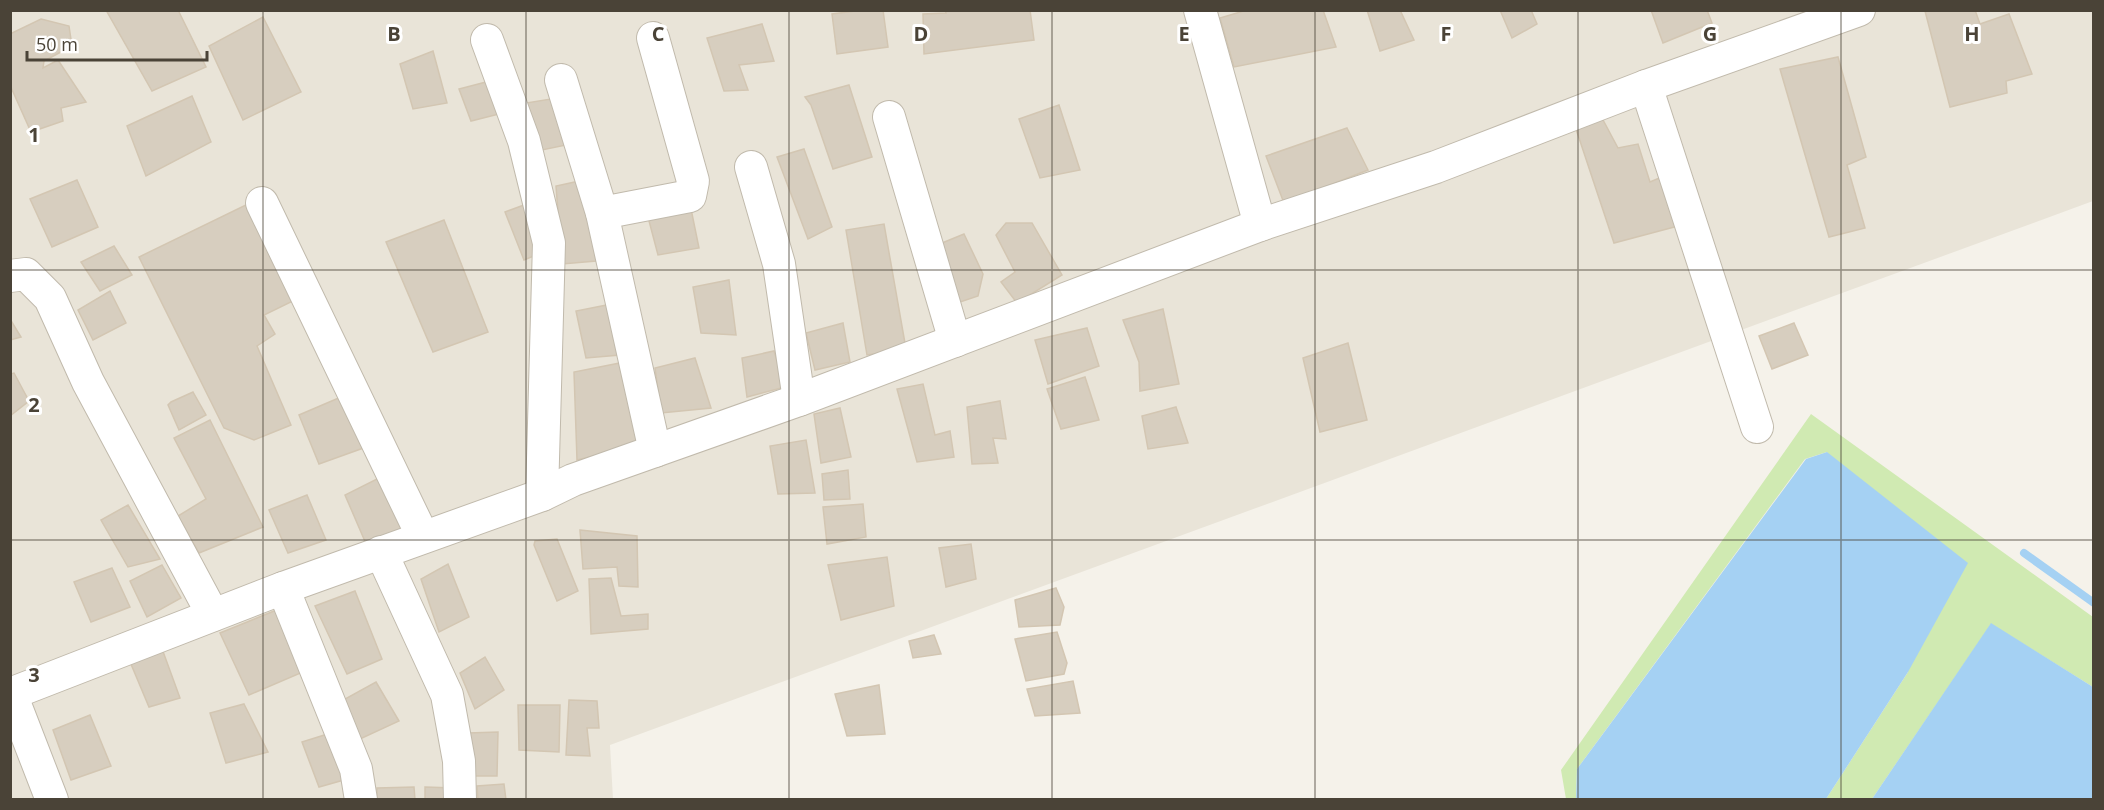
<svg xmlns="http://www.w3.org/2000/svg" width="2104" height="810" viewBox="0 0 2104 810" font-family="'Open Sans',sans-serif">
  <style>
    .residential { fill: #e9e4d8 }
    .green { fill: #d0eab2 }
    .water { fill: #a5d1f3 }
    .lines { fill: none; stroke-linecap: round; stroke-linejoin: round }
    .stream { stroke: #a5d1f3; stroke-width: 8 }
    .building { fill: #d7cebf; stroke: #d3c6b2; stroke-width: 1.5 }
    .minor-casing { stroke: #c1baac; stroke-width: 34 }
    .minor { stroke: #fff; stroke-width: 32 }
    .grid { fill: none; stroke: #4a4337; stroke-width: 1.5; stroke-opacity: 0.55 }
    .grid-label { font-size: 20px; text-anchor: middle; font-weight: bold; fill: #4a4337; stroke: #fff; stroke-width: 6; stroke-linejoin: round; paint-order: stroke }
  </style>
  <rect width="100%" height="100%" fill="#f5f2ea"/>
  <path class="residential" d="M 10,11 L 2093,11 L 2093,201 L 610,745 L 613,799 L 11,799 Z"/>
  <path class="green" d="M 1811,414 L 2093,617 L 2093,687 L 1991,624 L 1872,799 L 1826,799 L 1908,672 L 1827,452 L 1805,459 L 1577,769 L 1576,799 L 1566,799 L 1561,770 Z"/>
  <g class="water">
    <path d="M 1827,452 L 1968,563 L 1908,672 L 1826,799 L 1576,799 L 1577,769 L 1806,459 Z"/>
    <path d="M 1991,623 L 2093,687 L 2093,799 L 1872,799 Z"/>
  </g>
  <g class="lines">
    <path class="stream" d="M 2024,553 L 2094,603"/>
  </g>
  <g class="building">
    <path d="M 106,10 L 178,10 L 206,67 L 152,91 Z"/>
    <path d="M 863,10 L 883,10 L 888,47 L 837,54 L 832,14 Z"/>
    <path d="M 945,10 L 1030,10 L 1034,40 L 924,54 L 923,14 L 946,13 Z"/>
    <path d="M 1247,10 L 1323,10 L 1336,47 L 1234,67 L 1220,18 Z"/>
    <path d="M 1367,10 L 1400,10 L 1414,40 L 1380,51 Z"/>
    <path d="M 1500,10 L 1531,10 L 1537,24 L 1512,38 Z"/>
    <path d="M 1651,10 L 1707,10 L 1712,23 L 1663,43 Z"/>
    <path d="M 1928,10 L 1975,10 L 1980,24 L 2009,14 L 2032,74 L 2006,81 L 2007,93 L 1950,107 L 1925,11 Z"/>
    <path d="M 263,17 L 301,92 L 243,120 L 209,46 Z"/>
    <path d="M 41,19 L 69,26 L 72,46 L 44,61 L 43,68 L 58,60 L 86,102 L 61,108 L 63,121 L 31,132 L 10,85 L 10,34 Z"/>
    <path d="M 762,24 L 774,61 L 739,65 L 748,90 L 724,91 L 707,38 Z"/>
    <path d="M 433,51 L 447,103 L 413,109 L 400,64 Z"/>
    <path d="M 1838,57 L 1866,157 L 1847,165 L 1865,228 L 1829,237 L 1780,69 Z"/>
    <path d="M 490,81 L 499,114 L 471,121 L 459,89 Z"/>
    <path d="M 849,85 L 872,157 L 833,169 L 811,105 L 805,97 Z"/>
    <path d="M 192,96 L 211,142 L 146,176 L 127,126 Z"/>
    <path d="M 557,98 L 571,144 L 542,150 L 526,103 Z"/>
    <path d="M 1059,105 L 1080,170 L 1040,178 L 1019,119 Z"/>
    <path d="M 1602,118 L 1618,148 L 1638,144 L 1650,182 L 1664,176 L 1682,225 L 1614,243 L 1575,126 Z"/>
    <path d="M 1347,128 L 1368,170 L 1284,203 L 1266,156 Z"/>
    <path d="M 804,149 L 832,227 L 808,239 L 777,157 Z"/>
    <path d="M 77,180 L 98,227 L 52,247 L 30,199 Z"/>
    <path d="M 584,180 L 596,261 L 562,264 L 556,186 Z"/>
    <path d="M 252,202 L 295,300 L 264,315 L 275,334 L 257,346 L 291,425 L 254,440 L 224,428 L 139,257 Z"/>
    <path d="M 532,202 L 541,253 L 524,260 L 505,212 Z"/>
    <path d="M 691,209 L 699,248 L 658,255 L 648,217 Z"/>
    <path d="M 444,220 L 488,332 L 433,352 L 386,242 Z"/>
    <path d="M 1006,223 L 1032,223 L 1062,275 L 1017,303 L 1001,282 L 1015,272 L 996,235 Z"/>
    <path d="M 884,224 L 906,349 L 867,355 L 846,230 Z"/>
    <path d="M 964,234 L 983,274 L 978,296 L 954,304 L 942,243 Z"/>
    <path d="M 114,246 L 132,275 L 100,291 L 81,262 Z"/>
    <path d="M 729,280 L 736,335 L 701,333 L 693,287 Z"/>
    <path d="M 110,291 L 126,323 L 93,340 L 78,310 Z"/>
    <path d="M 612,304 L 620,355 L 586,358 L 576,311 Z"/>
    <path d="M 1163,309 L 1179,384 L 1140,391 L 1139,362 L 1123,320 Z"/>
    <path d="M 10,319 L 21,337 L 10,340 Z"/>
    <path d="M 843,323 L 850,362 L 815,370 L 806,333 Z"/>
    <path d="M 1794,323 L 1808,355 L 1772,369 L 1759,336 Z"/>
    <path d="M 1087,328 L 1099,366 L 1048,384 L 1035,340 Z"/>
    <path d="M 1348,343 L 1367,420 L 1320,432 L 1303,358 Z"/>
    <path d="M 774,351 L 785,387 L 747,397 L 742,358 Z"/>
    <path d="M 695,358 L 711,408 L 661,413 L 655,368 Z"/>
    <path d="M 625,362 L 644,444 L 577,460 L 574,372 Z"/>
    <path d="M 14,373 L 29,401 L 10,416 L 10,374 Z"/>
    <path d="M 1085,377 L 1099,420 L 1061,429 L 1047,389 Z"/>
    <path d="M 923,384 L 935,435 L 950,431 L 954,457 L 917,462 L 897,389 Z"/>
    <path d="M 193,392 L 206,415 L 179,430 L 168,405 L 171,402 Z"/>
    <path d="M 341,397 L 369,446 L 319,464 L 299,415 Z"/>
    <path d="M 1000,401 L 1006,439 L 993,438 L 998,463 L 972,464 L 967,407 Z"/>
    <path d="M 1176,407 L 1188,443 L 1148,449 L 1142,416 Z"/>
    <path d="M 840,408 L 851,457 L 821,463 L 814,414 Z"/>
    <path d="M 210,420 L 263,527 L 199,553 L 178,516 L 206,499 L 174,438 Z"/>
    <path d="M 806,440 L 815,493 L 778,494 L 770,446 Z"/>
    <path d="M 848,470 L 850,499 L 824,500 L 822,474 Z"/>
    <path d="M 381,477 L 415,529 L 367,546 L 345,495 Z"/>
    <path d="M 307,495 L 326,540 L 288,553 L 269,510 Z"/>
    <path d="M 863,504 L 866,537 L 827,544 L 823,507 Z"/>
    <path d="M 128,505 L 160,559 L 128,567 L 101,520 Z"/>
    <path d="M 580,530 L 637,536 L 638,587 L 619,586 L 617,567 L 583,569 Z"/>
    <path d="M 557,539 L 578,591 L 557,601 L 534,545 L 535,541 Z"/>
    <path d="M 971,544 L 976,579 L 946,587 L 939,548 Z"/>
    <path d="M 887,557 L 894,606 L 841,620 L 828,565 Z"/>
    <path d="M 448,564 L 469,617 L 439,632 L 421,579 Z"/>
    <path d="M 162,565 L 181,598 L 147,617 L 130,581 Z"/>
    <path d="M 112,568 L 130,607 L 91,622 L 74,582 Z"/>
    <path d="M 611,578 L 621,616 L 648,614 L 648,629 L 591,634 L 589,579 Z"/>
    <path d="M 1056,588 L 1064,607 L 1060,625 L 1019,627 L 1015,600 Z"/>
    <path d="M 355,591 L 382,659 L 347,674 L 315,606 Z"/>
    <path d="M 279,609 L 310,669 L 249,695 L 220,633 Z"/>
    <path d="M 1057,632 L 1067,663 L 1064,674 L 1026,681 L 1015,639 Z"/>
    <path d="M 934,635 L 941,654 L 913,658 L 909,641 Z"/>
    <path d="M 161,646 L 180,698 L 149,707 L 128,657 Z"/>
    <path d="M 485,657 L 504,690 L 475,709 L 460,673 Z"/>
    <path d="M 1073,681 L 1080,713 L 1035,716 L 1027,689 Z"/>
    <path d="M 376,682 L 399,721 L 360,739 L 345,699 Z"/>
    <path d="M 879,685 L 885,734 L 847,736 L 835,694 Z"/>
    <path d="M 569,700 L 597,701 L 599,728 L 587,728 L 590,756 L 566,755 Z"/>
    <path d="M 244,704 L 268,752 L 226,763 L 210,713 Z"/>
    <path d="M 518,705 L 560,705 L 559,752 L 519,750 Z"/>
    <path d="M 90,715 L 111,766 L 71,780 L 53,730 Z"/>
    <path d="M 334,732 L 351,778 L 319,787 L 302,742 Z"/>
    <path d="M 498,732 L 497,776 L 468,776 L 468,733 Z"/>
    <path d="M 504,784 L 506,800 L 478,800 L 477,786 Z"/>
    <path d="M 414,787 L 415,800 L 377,800 L 377,788 Z"/>
    <path d="M 425,787 L 454,788 L 454,800 L 425,800 Z"/>
  </g>
  <g class="lines">
    <g class="minor-casing">
      <g id="minor">
        <path d="M 1200,10 L 1260,225"/>
        <path d="M 487,40 L 524,141 L 549,243 L 542,495"/>
        <path d="M 561,80 L 602,213 L 655,451"/>
        <path d="M 1646,86 L 1757,427"/>
        <path d="M 889,117 L 955,341"/>
        <path d="M 751,167 L 779,264 L 799,400"/>
        <path d="M 262,203 L 423,537"/>
        <path d="M 602,213 L 690,196 L 693,181 L 653,38"/>
        <path d="M 10,276 L 26,274 L 50,298 L 88,382 L 213,615"/>
        <path d="M 381,552 L 447,695 L 459,761 L 460,800"/>
        <path d="M 283,588 L 356,769 L 361,800"/>
        <path d="M 10,694 L 283,588 L 542,495 L 573,480 L 799,400 L 1260,225 L 1436,167 L 1646,86 L 1859,10"/>
        <path d="M 11,694 L 52,800"/>
      </g>
    </g>
    <use href="#minor" class="minor"/>
  </g>
  <path class="grid" d="M 263,10 L 263,800M 526,10 L 526,800M 789,10 L 789,800M 1052,10 L 1052,800M 1315,10 L 1315,800M 1578,10 L 1578,800M 1841,10 L 1841,800M 10,270 L 2094,270M 10,540 L 2094,540"/>
  <g class="grid-label">
    <text x="394" y="41">B</text>
    <text x="658" y="41">C</text>
    <text x="921" y="41">D</text>
    <text x="1184" y="41">E</text>
    <text x="1446" y="41">F</text>
    <text x="1710" y="41">G</text>
    <text x="1972" y="41">H</text>
    <text x="34" y="142">1</text>
    <text x="34" y="412">2</text>
    <text x="34" y="682">3</text>
  </g>
  <rect width="2104" height="810" fill="none" stroke="#4a4337" stroke-width="24"/>
  <path d="M27 51v9h180v-9" fill="none" stroke="#4a4337" stroke-width="3"/>
  <text x="36" y="51" font-size="18" fill="#4a4337" stroke="#ffffff" stroke-width="4.5" paint-order="stroke">50 m</text>
</svg>
